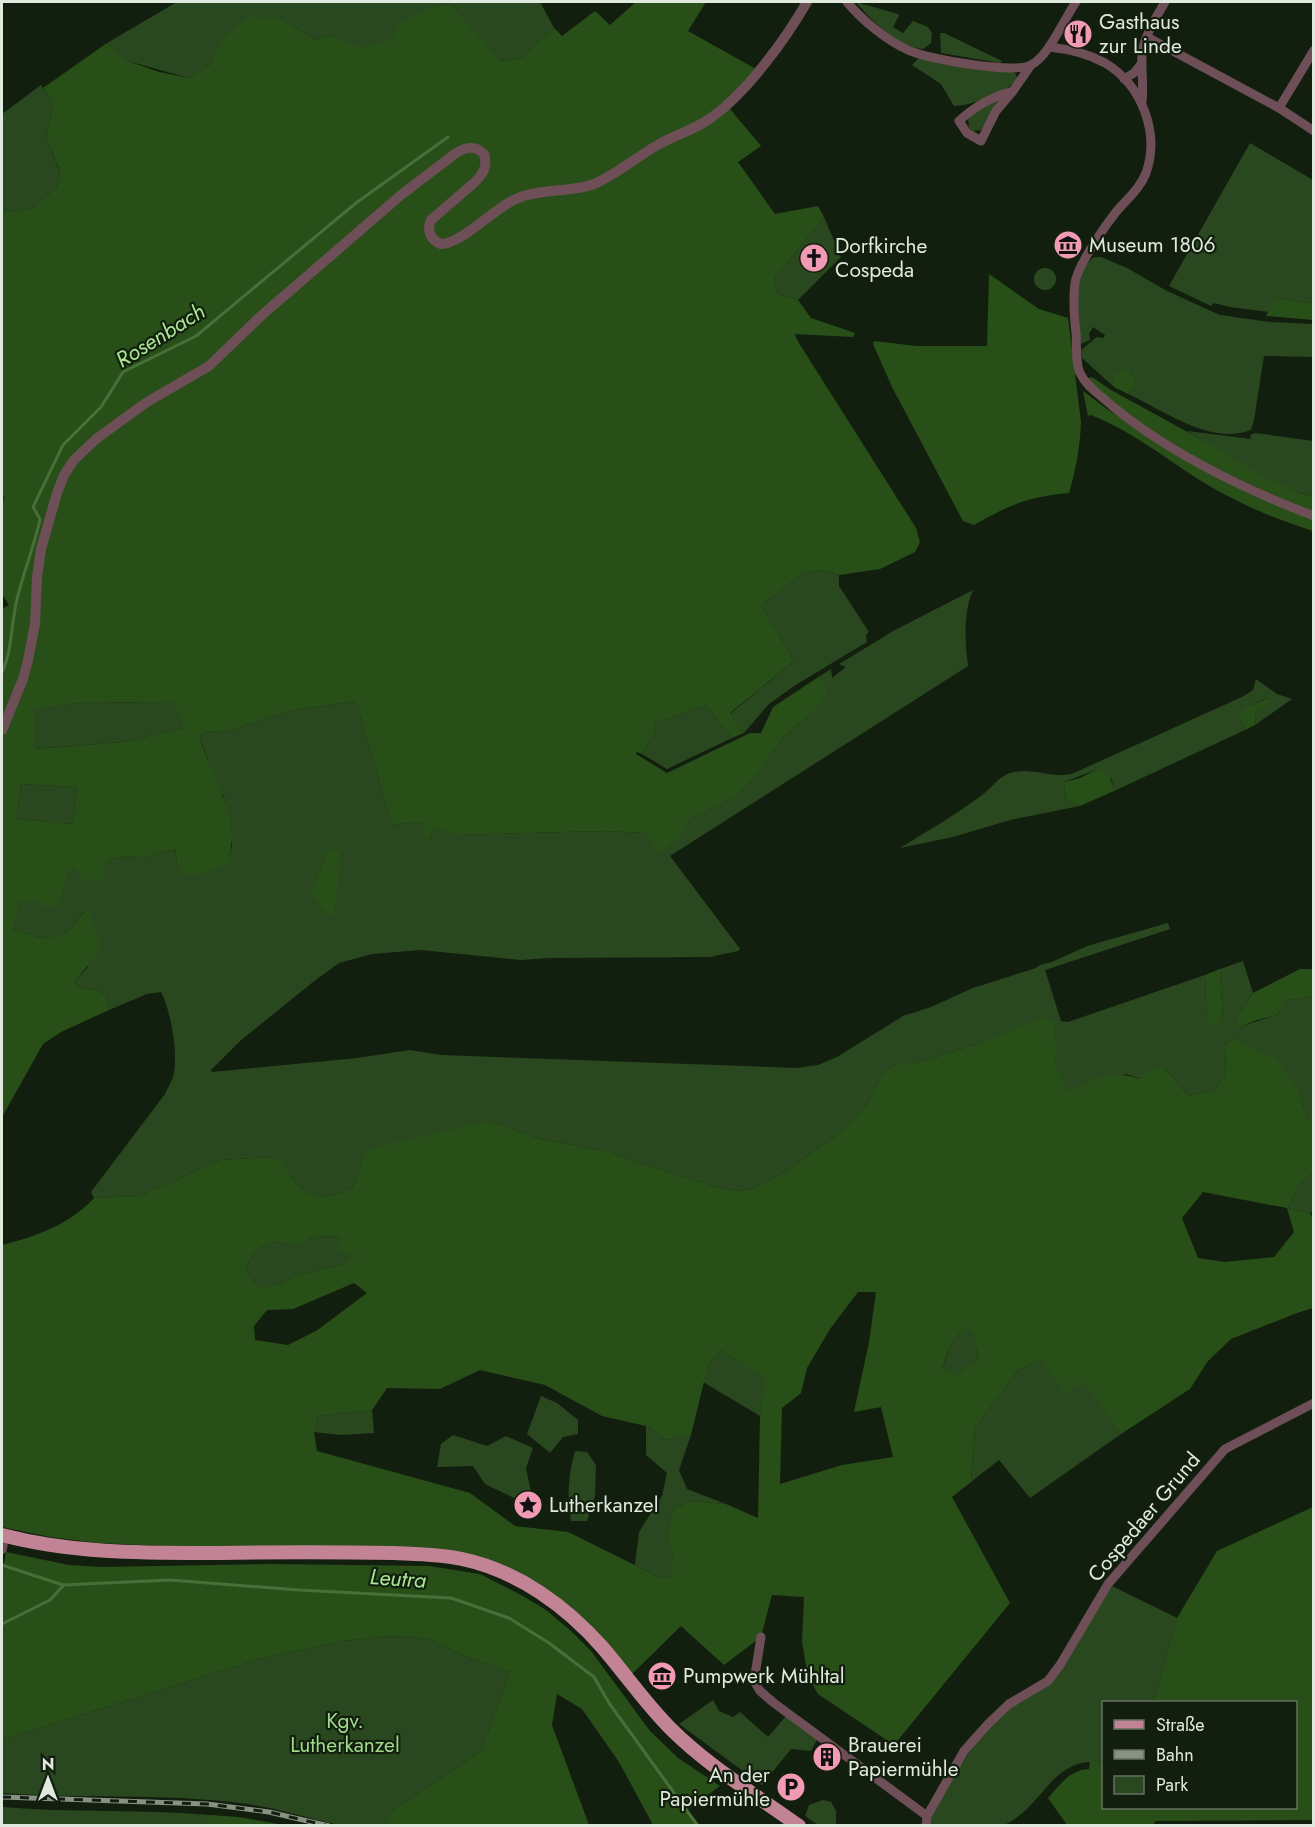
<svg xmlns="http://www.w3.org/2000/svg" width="1315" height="1827" viewBox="0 0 1315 1827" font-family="Jost,sans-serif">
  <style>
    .green { fill: #2a481f; fill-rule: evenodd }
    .forest { fill: #284f18; fill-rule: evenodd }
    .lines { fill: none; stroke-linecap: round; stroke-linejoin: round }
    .stream { stroke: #477039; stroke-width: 3 }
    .minor { stroke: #6e4f58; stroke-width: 9 }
    .tertiary { stroke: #6e4f58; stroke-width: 10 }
    .primary { stroke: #c28395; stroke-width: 14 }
    .rail-casing { stroke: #889284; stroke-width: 5 }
    .rail { stroke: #131f0e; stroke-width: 3; stroke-dasharray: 9; stroke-linecap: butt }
    .labels { text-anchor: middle; stroke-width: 4.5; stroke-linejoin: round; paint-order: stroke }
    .poi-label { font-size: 21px; fill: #e0e9dd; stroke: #131f0e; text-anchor: start }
    .street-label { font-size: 21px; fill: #e0e9dd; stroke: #131f0e }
    .park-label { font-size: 21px; fill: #9eda8a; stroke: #131f0e }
    .water-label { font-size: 22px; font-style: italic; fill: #a9e695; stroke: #131f0e }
  </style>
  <rect width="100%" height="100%" fill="#131f0e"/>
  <g class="green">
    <path d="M 177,2 L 540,2 L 554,28 L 521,58 L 499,61 L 452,5 C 429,18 383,51 357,48 C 349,46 339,39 331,35 L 315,40 L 280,18 L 223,39 L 211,64 L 189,78 L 124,60 L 107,43 Z"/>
    <path d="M 856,2 L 898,14 L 899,16 L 893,27 L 903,33 L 913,21 L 928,27 L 932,33 L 931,43 L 923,49 C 896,46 872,21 856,2 Z"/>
    <path d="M 940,33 L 944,33 L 1002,61 L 1000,63 L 941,53 Z"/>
    <path d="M 919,58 L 988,70 L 1013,72 L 1016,74 L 1017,79 C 1005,94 973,105 954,106 L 941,84 L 912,65 Z"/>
    <path d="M 41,85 L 53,106 L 46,137 L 60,172 L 57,187 L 31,209 L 2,212 L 2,114 Z"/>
    <path d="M 1003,98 L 981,130 L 972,131 L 969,127 L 968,117 L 978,108 Z"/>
    <path d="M 1250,143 L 1313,180 L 1313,303 L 1300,302 L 1275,297 L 1269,312 L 1230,307 L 1214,303 L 1211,306 L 1169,286 Z"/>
    <path d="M 824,217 L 841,257 L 798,300 L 777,294 L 774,279 Z"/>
    <path d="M 1094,257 L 1101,257 L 1127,268 L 1167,291 L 1220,315 L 1270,322 L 1313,324 L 1313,357 L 1264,356 L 1254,420 L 1251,430 C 1211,446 1163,410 1128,394 L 1135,385 L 1135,378 L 1129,371 L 1114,376 L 1114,387 L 1082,358 L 1081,350 L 1097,337 L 1103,338 L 1105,335 L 1093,327 L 1089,334 L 1090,340 L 1081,344 C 1079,318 1070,275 1094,257 Z"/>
    <circle cx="1045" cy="279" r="11"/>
    <path d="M 1187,431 L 1251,439 L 1250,435 L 1255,433 L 1313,441 L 1313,496 C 1267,487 1227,454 1187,431 Z"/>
    <path d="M 821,570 L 839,575 L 839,586 L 869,632 L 866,635 L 867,642 L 794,686 L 769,704 L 744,733 L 730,714 L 794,661 L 761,605 L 801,575 Z"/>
    <path d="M 973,590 C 963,613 965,643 968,666 L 670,856 L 740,949 L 738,951 L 710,957 L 550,958 L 521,960 L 421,950 L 372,954 L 339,963 L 313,982 L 240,1041 L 211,1070 L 212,1072 L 357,1058 L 410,1050 L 441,1055 L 796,1068 L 818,1065 L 837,1057 L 903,1016 L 931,1007 L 973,988 L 1036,968 L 1040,965 L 1052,962 L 1087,946 L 1168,923 L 1170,929 L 1045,970 L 1061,1021 L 1068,1022 L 1205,975 L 1207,1023 L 1223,1020 L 1220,969 L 1243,961 L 1253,993 L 1239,1015 L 1235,1028 L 1277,1015 L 1287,1000 L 1313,997 L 1313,1118 L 1307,1119 L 1298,1088 L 1253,1049 L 1235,1038 L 1225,1045 L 1226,1074 L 1216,1089 L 1189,1096 L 1166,1070 L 1141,1079 L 1126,1074 L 1069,1093 L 1056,1065 L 1054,1046 L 1018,1028 L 980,1043 L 914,1064 L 897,1064 L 883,1073 L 866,1107 L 842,1131 L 785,1172 L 752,1189 L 739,1191 L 720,1188 L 633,1161 L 611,1152 L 540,1139 L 490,1121 L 364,1155 L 353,1187 C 327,1200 307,1202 290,1175 C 285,1167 284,1162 276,1157 L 220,1160 L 140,1196 L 94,1198 L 91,1192 L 165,1094 C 167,1089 171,1083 173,1077 C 179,1055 171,1011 161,992 L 147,994 L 109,1010 L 106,994 L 95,990 L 78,988 L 75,981 L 88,967 L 84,911 C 61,946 49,941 13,929 L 20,900 L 61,900 L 66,872 L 76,868 L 103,881 L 104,867 L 111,859 L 128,856 L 142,858 L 175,849 L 177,862 L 201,875 L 233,862 L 229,858 L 232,845 L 224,797 L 216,783 L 199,735 L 208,731 L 224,732 L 289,711 L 356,701 L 392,825 L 413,822 L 424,823 L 424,834 L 429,839 L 434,829 L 457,835 L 603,831 L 646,833 L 658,852 L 687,821 L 735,797 L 755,778 L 781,739 L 811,713 L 822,679 L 820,676 L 831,669 L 832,678 L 846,667 L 839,664 L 895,630 ZM 328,850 L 342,852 L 338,877 L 327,915 L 313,897 L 313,886 Z"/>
    <path d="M 1256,679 L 1277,694 L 1292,699 L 1255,725 L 1256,711 L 1269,697 C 1257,702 1247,706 1239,717 L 1245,730 L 1114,791 L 1112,780 L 1098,769 L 1064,782 L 1066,799 L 1080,806 L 1010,820 L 953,837 L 900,848 C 927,831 956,815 982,795 C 992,788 998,777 1010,773 C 1032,766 1054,780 1074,773 L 1244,696 L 1253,690 Z"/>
    <path d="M 84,702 L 174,703 L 183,728 L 123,742 L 34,749 L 33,710 Z"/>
    <path d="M 706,705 L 732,738 L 667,769 L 642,754 L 654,734 L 655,724 Z"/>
    <path d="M 21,784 L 77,787 L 73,824 L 17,819 Z"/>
    <path d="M 1313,1173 L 1313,1211 L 1310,1213 L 1288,1208 L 1300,1183 Z"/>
    <path d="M 340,1236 L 355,1256 L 343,1264 L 294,1276 L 280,1284 L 266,1287 L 257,1286 L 245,1268 L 256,1250 L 274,1241 L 295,1247 L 312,1237 Z"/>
    <path d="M 966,1327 L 974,1333 L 978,1361 L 955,1375 L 942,1369 L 951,1343 Z"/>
    <path d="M 720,1350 L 766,1378 L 760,1416 L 703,1382 L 708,1365 Z"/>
    <path d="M 1042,1360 L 1084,1382 L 1121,1434 L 1030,1498 L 999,1460 L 971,1482 L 975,1428 L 1018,1370 Z"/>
    <path d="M 541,1396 L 557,1403 L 578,1420 L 578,1434 L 563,1437 L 550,1453 L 527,1434 Z"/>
    <path d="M 372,1410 L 374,1433 L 341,1435 L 314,1432 L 318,1416 Z"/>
    <path d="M 646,1426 L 667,1440 L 691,1435 L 679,1470 L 687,1489 L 726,1504 L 690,1501 L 673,1509 L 667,1536 L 673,1558 L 673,1577 L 661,1578 L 635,1565 L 639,1532 L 662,1496 L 667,1473 L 646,1455 Z"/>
    <path d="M 453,1435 L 487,1446 L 506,1436 L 533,1448 L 526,1468 L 531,1492 L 514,1498 L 485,1484 L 473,1466 L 437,1467 L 441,1444 Z"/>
    <path d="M 575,1451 L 587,1452 L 596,1465 L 595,1496 L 587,1521 L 571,1521 C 567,1495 568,1476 575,1451 Z"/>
    <path d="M 1108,1584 L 1177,1618 L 1155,1698 L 1156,1702 L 1104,1702 L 1103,1763 C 1053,1754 1044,1806 1006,1824 C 997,1827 941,1825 927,1826 L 927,1816 L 988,1724 L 1048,1681 Z"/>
    <path d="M 391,1636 L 429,1639 L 464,1656 L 510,1672 L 481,1751 L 389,1813 L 385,1825 C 370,1825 353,1827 339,1825 C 306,1818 274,1807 240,1803 C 161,1793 81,1799 2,1793 L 2,1742 L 8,1738 L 259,1659 L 342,1641 Z"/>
    <path d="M 713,1700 L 719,1711 L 733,1717 L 740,1712 L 768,1737 L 786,1716 L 818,1738 L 811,1751 L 791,1749 L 762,1785 L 679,1724 Z"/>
    <path d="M 823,1800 L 831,1802 L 836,1811 L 836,1825 L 818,1825 L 805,1816 L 809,1805 Z"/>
    <path d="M 2,1807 C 71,1813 141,1809 210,1815 L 205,1825 L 2,1826 Z"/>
  </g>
  <g class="forest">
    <path d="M 636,2 L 706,2 L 688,31 L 763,73 L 730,109 L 761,146 L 738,162 L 775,214 L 818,206 L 824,217 L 774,279 L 777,294 L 798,300 L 811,318 L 855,333 L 853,337 L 795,334 L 797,340 L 916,528 L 920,542 L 915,552 L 880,569 L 839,575 L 821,570 L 801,575 L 761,605 L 794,661 L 730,713 L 744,733 L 732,738 L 706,705 L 655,724 L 654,734 L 642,754 L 637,752 L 636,754 L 667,773 L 750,733 L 761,733 L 773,707 L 820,676 L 826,687 L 825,698 L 811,713 L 781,739 L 755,778 L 735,797 L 687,821 L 684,834 L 658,853 L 646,833 L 603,831 L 456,835 L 434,829 L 429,839 L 426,840 L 424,834 L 424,823 L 413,822 L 392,825 L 356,701 L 289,711 L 224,732 L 208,731 L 199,735 C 211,778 240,811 229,858 L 234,862 L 201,875 L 185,875 L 177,862 L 175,849 L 142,858 L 128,856 L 111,859 L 104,867 L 104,881 L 84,881 L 76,868 L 67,872 L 61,900 L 53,907 L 42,906 L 39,900 L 20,901 L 13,929 C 49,941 61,946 85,910 L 89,910 L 101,950 L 75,981 L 78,988 L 95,990 L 106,994 L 109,1010 L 61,1032 L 43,1044 L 2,1117 L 2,609 L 9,605 L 2,594 L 2,508 L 4,497 L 2,495 L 2,212 L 31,209 L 57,187 L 60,171 L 46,137 L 53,106 L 43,88 L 107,43 L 125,60 L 159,72 L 189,78 L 211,64 L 222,39 L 248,17 L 280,18 L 315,40 L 331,35 C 362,51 362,50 394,38 L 399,23 L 429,8 L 452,5 L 500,61 L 521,58 L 554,28 L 562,36 L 595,11 L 610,25 ZM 84,702 L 174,703 L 183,728 L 123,742 L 35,749 L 34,710 ZM 21,784 L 77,787 L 73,824 L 17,819 Z"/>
    <path d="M 989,274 L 1039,309 L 1068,318 L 1081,422 C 1080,447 1076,469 1069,493 C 1027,497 1011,504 974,525 L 963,521 L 892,387 L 873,344 L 874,341 L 916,346 L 987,346 Z"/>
    <path d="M 1275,297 L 1300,302 L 1313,303 L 1313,320 L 1266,316 Z"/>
    <path d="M 1121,370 L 1129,371 L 1135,378 L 1135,385 L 1128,394 L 1114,387 L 1113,376 Z"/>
    <path d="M 1092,377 L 1111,390 L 1213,446 L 1260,475 L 1300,493 L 1313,496 L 1313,512 C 1234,478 1150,442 1087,381 L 1089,378 Z"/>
    <path d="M 1083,391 L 1107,409 L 1174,452 L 1313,518 L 1313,531 C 1277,520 1235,502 1203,482 C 1166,459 1132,431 1091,415 L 1088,416 Z"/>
    <path d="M 1269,697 L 1272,701 L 1256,711 L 1255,725 L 1245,730 L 1239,717 L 1244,709 Z"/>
    <path d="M 1098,769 C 1109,774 1112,780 1114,791 L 1080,806 L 1066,799 L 1064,782 L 1080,778 Z"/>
    <path d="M 328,850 L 342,851 L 333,918 L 327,915 L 313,897 L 313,886 Z"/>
    <path d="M 1220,969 L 1223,1020 L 1215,1024 L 1207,1023 L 1205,975 Z"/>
    <path d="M 1300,969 L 1313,969 L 1313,997 L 1287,1000 L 1277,1015 L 1257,1020 L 1234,1029 L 1239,1015 L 1253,993 Z"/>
    <path d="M 1041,1018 L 1054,1021 L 1056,1065 L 1069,1092 C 1096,1077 1109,1069 1140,1079 L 1153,1067 L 1166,1070 L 1189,1096 L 1216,1089 L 1226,1074 L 1225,1045 L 1235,1038 L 1254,1049 L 1277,1059 L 1298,1088 L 1307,1119 L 1313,1118 L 1313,1173 L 1300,1183 L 1288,1208 L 1310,1213 L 1313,1218 L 1313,1308 L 1297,1313 L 1231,1339 L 1208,1361 L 1190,1389 L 1121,1434 L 1084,1383 L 1064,1393 L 1042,1360 L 1018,1370 L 975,1428 L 971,1482 L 952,1497 L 1010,1603 L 894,1745 L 818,1694 L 808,1677 L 802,1642 L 804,1597 L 772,1595 L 761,1637 L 724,1665 L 681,1626 L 631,1675 L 601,1641 L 484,1561 L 98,1543 L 50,1537 L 2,1527 L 2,1245 C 37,1236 69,1225 94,1198 L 140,1196 L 220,1160 L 276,1157 C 285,1162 285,1167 290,1175 C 307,1202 327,1200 353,1187 L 364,1155 L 371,1148 L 490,1121 L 540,1139 L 611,1152 L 633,1161 L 720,1188 L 739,1191 L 752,1189 L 785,1172 L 842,1131 L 866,1107 L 883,1073 L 897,1064 L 914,1064 L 980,1043 ZM 1203,1192 L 1287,1208 L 1294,1232 L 1274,1257 L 1225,1262 L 1198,1258 L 1182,1218 ZM 340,1236 L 339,1250 L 354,1256 L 343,1264 L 294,1276 L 280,1284 L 266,1287 L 257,1286 L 245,1268 L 256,1250 L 274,1241 L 295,1247 L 312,1237 ZM 354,1283 L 367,1293 L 316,1331 L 288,1345 L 255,1340 L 254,1326 L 267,1310 L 293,1309 ZM 858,1292 L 876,1292 L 869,1342 L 854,1412 L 881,1407 L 893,1457 L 842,1465 L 780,1484 L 782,1408 L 801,1393 L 807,1368 L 830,1329 ZM 966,1327 L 974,1334 L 978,1360 L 955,1375 L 942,1368 L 951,1343 ZM 720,1350 L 765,1378 L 760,1416 L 758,1518 L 726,1504 L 690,1501 L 673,1509 L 667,1536 L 673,1558 L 672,1577 L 661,1578 L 568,1532 L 515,1526 L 470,1493 L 317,1451 L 314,1432 L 318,1416 L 372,1410 L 387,1388 L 440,1389 L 480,1370 L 545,1385 L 602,1416 L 646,1426 L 667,1440 L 691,1435 L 708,1365 Z"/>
    <path d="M 1313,1507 L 1313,1820 L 1155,1821 L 1154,1825 L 1067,1825 L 1048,1798 C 1060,1785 1069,1770 1089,1769 L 1090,1761 L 1103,1763 L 1104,1808 L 1296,1808 L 1296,1702 L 1156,1702 L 1155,1698 L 1177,1618 L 1217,1551 Z"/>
    <path d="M 6,1552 L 69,1565 L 101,1567 L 271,1564 L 429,1566 L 480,1574 L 523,1596 L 546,1610 L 571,1631 L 591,1651 L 650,1731 L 678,1758 L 720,1786 L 687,1810 L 698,1825 L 653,1825 L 619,1762 L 582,1709 L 557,1694 L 552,1725 L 589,1825 L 385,1825 L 389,1813 L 481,1751 L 510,1672 L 464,1656 L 429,1639 L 391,1636 L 342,1641 L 259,1659 L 8,1738 L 2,1742 L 2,1575 Z"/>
    <path d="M 210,1815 L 239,1817 L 284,1825 L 205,1825 Z"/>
  </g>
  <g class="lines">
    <g class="stream">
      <path d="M 2,672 C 12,651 11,627 16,604 C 22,575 34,548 40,519 L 33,507 L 63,445 L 101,407 L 123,372 L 196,336 L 356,203 L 448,137"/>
      <path d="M 2,1565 L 63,1585 L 170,1580 L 299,1590 L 451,1598 L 509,1618 L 549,1643 L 594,1677 L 609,1703 L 698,1826"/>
      <path d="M 2,1624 L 50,1600 L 63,1586"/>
    </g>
    <g class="minor">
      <path d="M 847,2 C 862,20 886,40 908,50 C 926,59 1013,74 1031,65 C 1049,56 1064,19 1076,2"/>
      <path d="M 1147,37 L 1279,108 L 1314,131"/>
      <path d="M 1049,47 C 1069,49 1087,53 1105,63 C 1142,85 1160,133 1146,173 C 1139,191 1124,201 1113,216 C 1103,229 1077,267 1075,283 C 1073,299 1074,316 1076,333 C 1077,344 1075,363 1080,373 C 1085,384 1095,391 1104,399 C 1161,449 1243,489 1314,516"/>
      <path d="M 1124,79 L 1134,73 L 1142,63"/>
      <path d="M 1013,91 L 996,111 L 981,141 L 967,133 L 959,121 C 975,106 991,97 1013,91 L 1031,65"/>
      <path d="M 1142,102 C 1144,86 1141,70 1142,54 C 1144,36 1156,18 1165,2"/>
      <path d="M 1279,108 L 1314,50"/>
      <path d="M 761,1637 L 754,1681 L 760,1691 L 774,1703 L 927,1816"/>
      <path d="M 926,1826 L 927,1816 L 964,1751 L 988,1724 L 1009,1704 L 1048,1681 L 1060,1665 L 1108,1584 L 1225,1449 L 1314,1403"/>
    </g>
    <g class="tertiary">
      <path d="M 2,730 L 23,679 L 28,660 L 35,624 L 37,577 L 41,549 L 57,493 L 64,475 L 74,460 L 96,439 L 147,402 L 209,366 L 262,315 L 401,195 L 456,153 C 466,147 475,145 484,154 C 488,166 483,174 475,182 L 431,220 C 426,231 431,240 441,244 C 462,244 495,207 518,198 C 542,188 570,193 594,184 C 616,175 635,158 656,146 C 673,135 696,130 712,117 C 748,91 785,40 807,2"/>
      <path d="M 2,1549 L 4,1536"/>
    </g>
    <path class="primary" d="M 2,1535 C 74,1554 146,1553 220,1553 C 278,1552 336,1552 394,1553 C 417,1554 440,1554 462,1559 C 518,1571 566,1606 603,1648 C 626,1675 646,1704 671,1729 C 708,1766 756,1795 799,1826"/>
    <g class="rail-casing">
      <path id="rail" d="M 2,1797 L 207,1804 L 269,1812 L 329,1826"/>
    </g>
    <use href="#rail" class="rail"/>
  </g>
  <defs>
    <g id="restaurant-disc" transform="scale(1.5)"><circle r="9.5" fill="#f19ab4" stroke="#131f0e"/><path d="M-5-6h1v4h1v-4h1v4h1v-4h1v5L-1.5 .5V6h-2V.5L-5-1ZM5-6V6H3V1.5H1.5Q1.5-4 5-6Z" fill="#111"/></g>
    <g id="museum-disc" transform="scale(1.5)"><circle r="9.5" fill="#f19ab4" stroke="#131f0e"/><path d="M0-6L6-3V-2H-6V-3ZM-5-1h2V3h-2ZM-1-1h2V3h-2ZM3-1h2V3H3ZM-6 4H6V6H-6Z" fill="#111"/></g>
    <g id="church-disc" transform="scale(1.5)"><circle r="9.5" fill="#f19ab4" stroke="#131f0e"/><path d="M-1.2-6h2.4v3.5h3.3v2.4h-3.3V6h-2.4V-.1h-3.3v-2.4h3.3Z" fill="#111"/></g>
    <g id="sight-disc" transform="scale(1.5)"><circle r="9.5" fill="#f19ab4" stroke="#131f0e"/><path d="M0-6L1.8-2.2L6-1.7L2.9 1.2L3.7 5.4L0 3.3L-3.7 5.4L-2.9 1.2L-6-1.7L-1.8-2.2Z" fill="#111"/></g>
    <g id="building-disc" transform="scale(1.5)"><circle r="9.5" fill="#f19ab4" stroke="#131f0e"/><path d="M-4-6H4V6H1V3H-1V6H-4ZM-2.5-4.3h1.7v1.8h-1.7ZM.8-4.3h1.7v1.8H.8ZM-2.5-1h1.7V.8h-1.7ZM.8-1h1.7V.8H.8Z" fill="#111"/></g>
    <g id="parking-disc" transform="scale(1.5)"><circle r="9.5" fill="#f19ab4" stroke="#131f0e"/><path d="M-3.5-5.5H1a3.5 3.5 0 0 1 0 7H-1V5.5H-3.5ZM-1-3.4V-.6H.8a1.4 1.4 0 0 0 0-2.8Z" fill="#111"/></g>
  </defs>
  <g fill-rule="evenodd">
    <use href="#restaurant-disc" x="1078" y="34"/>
    <use href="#museum-disc" x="1068" y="245"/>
    <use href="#church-disc" x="814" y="258"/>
    <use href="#sight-disc" x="528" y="1505"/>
    <use href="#museum-disc" x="662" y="1676"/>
    <use href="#building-disc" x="827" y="1757"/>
    <use href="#parking-disc" x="791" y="1787"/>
  </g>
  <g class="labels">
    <g class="poi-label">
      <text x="1099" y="29">Gasthaus<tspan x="1099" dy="24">zur Linde</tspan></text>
      <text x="1089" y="252">Museum 1806</text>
      <text x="835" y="253">Dorfkirche<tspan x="835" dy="24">Cospeda</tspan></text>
      <text x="549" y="1512">Lutherkanzel</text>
      <text x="683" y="1683">Pumpwerk Mühltal</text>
      <text x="848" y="1752">Brauerei<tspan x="848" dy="24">Papiermühle</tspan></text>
      <text x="770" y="1782" text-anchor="end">An der<tspan x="770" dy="24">Papiermühle</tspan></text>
    </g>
    <g class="street-label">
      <text transform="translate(1144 1517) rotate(-50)" y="7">Cospedaer Grund</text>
    </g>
    <g class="park-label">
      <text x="345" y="1728">Kgv.<tspan x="345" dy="24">Lutherkanzel</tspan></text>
    </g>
    <g class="water-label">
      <text transform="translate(160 335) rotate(-32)" y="8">Rosenbach</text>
      <text transform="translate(398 1578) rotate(4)" y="8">Leutra</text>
    </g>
  </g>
  <rect width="1315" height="1827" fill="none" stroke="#e0e9dd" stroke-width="6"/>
  <rect x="1102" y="1701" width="195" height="108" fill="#131f0e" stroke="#657061" stroke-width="1.5"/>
  <rect x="1114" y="1720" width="30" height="9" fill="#c28395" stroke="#657061" stroke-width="1.5"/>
  <text x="1156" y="1731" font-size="18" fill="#e0e9dd">Straße</text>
  <rect x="1114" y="1750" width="30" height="9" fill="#889284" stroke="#657061" stroke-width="1.5"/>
  <text x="1156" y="1761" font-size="18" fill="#e0e9dd">Bahn</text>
  <rect x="1114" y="1776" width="30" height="18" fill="#2a481f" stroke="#657061" stroke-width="1.5"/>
  <text x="1156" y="1791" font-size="18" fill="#e0e9dd">Park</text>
  <g transform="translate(48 1779)" stroke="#131f0e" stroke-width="4.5" paint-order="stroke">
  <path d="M0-4.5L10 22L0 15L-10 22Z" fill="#e0e9dd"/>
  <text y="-9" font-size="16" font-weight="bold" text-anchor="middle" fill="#e0e9dd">N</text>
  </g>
</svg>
